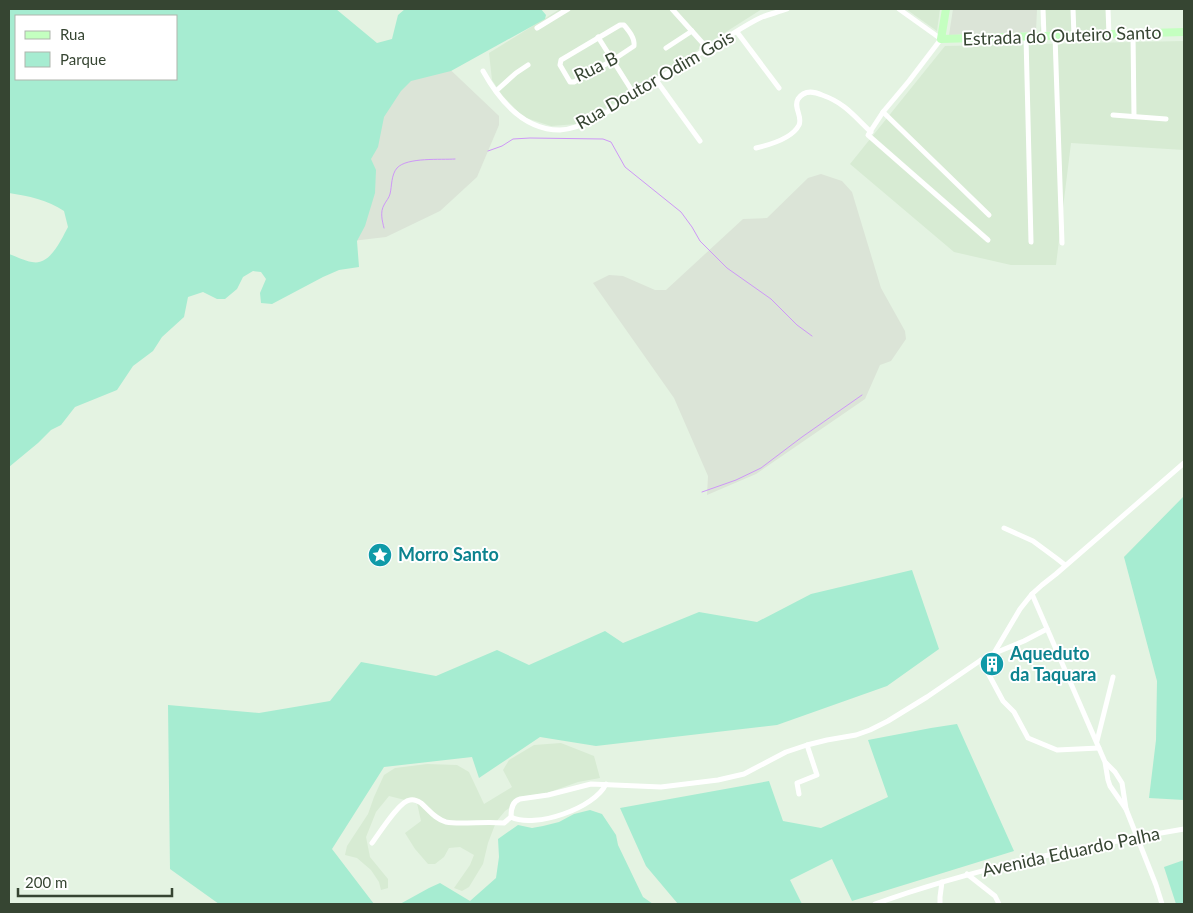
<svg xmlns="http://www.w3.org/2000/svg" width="1193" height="913" viewBox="0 0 1193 913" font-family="Lato,sans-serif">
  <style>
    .residential { fill: #d7ebd3 }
    .industrial { fill: #dbe4d7 }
    .green { fill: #a6ecd1; fill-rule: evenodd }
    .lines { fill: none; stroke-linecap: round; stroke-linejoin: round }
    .stream { stroke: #ce97f7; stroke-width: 1 }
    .street { stroke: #fff; stroke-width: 5 }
    .secondary { stroke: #c4ffc0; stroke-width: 8 }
    .labels { text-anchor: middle; stroke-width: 4; stroke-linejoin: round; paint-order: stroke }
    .street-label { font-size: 18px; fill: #364532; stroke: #fff }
    .culture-label { font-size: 18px; font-weight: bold; fill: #0d838f; stroke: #fff; text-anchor: start }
  </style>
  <rect width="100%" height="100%" fill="#e4f3e2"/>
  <g class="residential">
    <path d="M 560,9 L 762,9 L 608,107 L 577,124 L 551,126 L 523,117 L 502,95 L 492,80 L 489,53 Z"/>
    <path d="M 906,9 L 940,9 L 937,31 Z"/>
    <path d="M 1043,9 L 1109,9 L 1110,30 L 1040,32 Z"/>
    <path d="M 1184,41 L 1184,150 L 1071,143 L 1056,265 L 1011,265 L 954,252 L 850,164 L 945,46 Z"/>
    <path d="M 561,743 L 594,756 L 600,778 L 578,782 L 547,793 L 520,797 L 515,804 L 505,811 L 496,822 L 488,843 L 483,864 L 469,887 L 462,891 L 454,888 L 470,865 L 474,855 L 460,847 L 449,848 L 444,857 L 435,864 L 428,864 L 415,849 L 405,833 L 421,821 L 417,803 L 389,796 L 376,812 L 366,837 L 370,857 L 388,879 L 388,888 L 381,890 L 379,882 L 371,870 L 357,858 L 345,855 L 347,846 L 368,814 L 374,797 L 384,775 L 395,768 L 427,764 L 457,765 L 469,772 L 484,804 L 512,787 L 503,770 L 509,760 L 534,745 Z"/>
  </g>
  <g class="industrial">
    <path d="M 953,9 L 1037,9 L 1036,32 L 949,35 Z"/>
    <path d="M 440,60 L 499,116 L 499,125 L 477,177 L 440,211 L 386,237 L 352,241 L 322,197 L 393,85 Z"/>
    <path d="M 821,174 L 842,181 L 852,192 L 881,288 L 905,331 L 906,339 L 891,361 L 880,365 L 865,399 L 756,474 L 707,495 L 708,476 L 674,398 L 593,283 L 609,275 L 623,276 L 655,290 L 666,290 L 743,219 L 767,218 L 808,178 Z"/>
  </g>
  <g class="green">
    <path d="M 9,9 L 336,9 L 377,43 L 392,39 L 398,15 L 405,9 L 541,9 L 546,15 L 545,19 L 451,71 L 411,81 L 401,91 L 384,117 L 378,147 L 371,159 L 376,170 L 375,193 L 365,226 L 357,241 L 359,267 L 339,270 L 323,277 L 272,304 L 261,303 L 260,293 L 266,279 L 261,272 L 253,271 L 243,277 L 237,289 L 225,299 L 217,299 L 203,292 L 188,297 L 184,317 L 162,337 L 153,351 L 133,366 L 117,390 L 75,407 L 61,425 L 51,430 L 38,443 L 9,467 L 9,254 C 16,256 24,261 32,262 C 50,266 61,240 68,227 L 64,211 C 48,200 28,196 9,193 ZM 16,16 L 176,16 L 176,79 L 16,79 Z"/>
    <path d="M 1184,496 L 1184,800 L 1149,798 L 1156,740 L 1157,681 L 1124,557 Z"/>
    <path d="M 912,570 L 939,649 L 887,686 L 777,725 L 596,746 L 540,737 L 479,778 L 472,757 L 384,767 L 332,849 L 374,904 L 219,904 L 170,869 L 168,705 L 259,713 L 330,701 L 361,662 L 436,676 L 497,650 L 529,665 L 605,631 L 623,643 L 699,612 L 757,622 L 811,594 Z"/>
    <path d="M 957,724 L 1014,851 L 852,901 L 832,859 L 790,880 L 802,904 L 678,904 L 646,866 L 620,808 L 769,781 L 783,821 L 821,828 L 888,797 L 868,740 L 931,728 Z"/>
    <path d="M 590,810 L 602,814 L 616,835 L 618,845 L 643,897 L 653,904 L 400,904 L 429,888 L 440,883 L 470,901 L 496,878 L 499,857 L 498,839 L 518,825 L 532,828 L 543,826 L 559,822 L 574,814 Z"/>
    <path d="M 1184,860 L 1184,904 L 1176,904 L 1164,867 Z"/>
  </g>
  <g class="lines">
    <g class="stream">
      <path d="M 488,151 L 502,146 L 513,139 L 530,138 L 603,139 L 611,142 L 625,167 L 681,212 L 692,227 L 700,241 L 727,268 L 771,299 L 797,325 L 812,336"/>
      <path d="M 384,228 C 382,220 380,212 384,205 C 386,201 389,198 390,194 C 392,186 391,175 397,168 C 407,157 441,160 455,159"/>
      <path d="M 702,492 L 736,480 L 761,468 L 802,437 L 862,395"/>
    </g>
    <g class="street">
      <path d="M 672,9 L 708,49"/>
      <path d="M 899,9 L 941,39 L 909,81 L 883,112 L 868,135 L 988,240"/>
      <path d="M 1043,9 L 1044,37"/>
      <path d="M 1073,9 L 1074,36"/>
      <path d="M 1108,9 L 1109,35"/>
      <path d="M 620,25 L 624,25 C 629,31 635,38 634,46 L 613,60 L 574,82 L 570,82 L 560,65 L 561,60 Z"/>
      <path d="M 537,28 L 568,9"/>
      <path d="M 737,32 L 779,88"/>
      <path d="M 1133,34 L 1134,116"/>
      <path d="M 1055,36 L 1062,243"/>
      <path d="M 598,37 L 634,94"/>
      <path d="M 1026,37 L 1031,242"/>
      <path d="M 666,48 L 692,31"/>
      <path d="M 483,71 C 499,100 524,130 560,130 C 588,129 627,99 651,84 C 675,68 700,53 726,38 C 737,31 749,23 762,17 C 770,14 779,12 787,9"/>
      <path d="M 656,80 L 700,141"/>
      <path d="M 496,91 L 516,73 L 528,65"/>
      <path d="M 883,112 L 989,215"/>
      <path d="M 1113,115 L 1166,119"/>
      <path d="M 756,148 C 769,145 792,139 799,125 C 803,116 793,108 798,99 C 804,90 813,91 822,95 C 845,103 854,116 871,132"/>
      <path d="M 1004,528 L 1033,541 L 1056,558 L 1065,565"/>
      <path d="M 1032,594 L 1105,762 L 1108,780 L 1110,786 L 1126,809"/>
      <path d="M 995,653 L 1024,641 L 1047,629"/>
      <path d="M 981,660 L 1003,701 L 1014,712 L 1028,738 L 1057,750 L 1099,748"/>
      <path d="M 1097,741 L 1113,677"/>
      <path d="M 1106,763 L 1115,772 L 1122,783 L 1126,809 L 1156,885 L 1162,904"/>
      <path d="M 799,794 L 797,783 L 817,775 L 807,745"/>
      <path d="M 511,817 C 535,829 595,808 606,784"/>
      <path d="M 372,843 C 379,834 399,801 410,800 C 414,799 418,801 421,803 C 429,810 435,819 446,822 C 451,823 456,823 461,823 C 476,823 490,822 504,823 L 511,817 C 511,809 512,801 520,799 L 548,795 L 591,784 L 661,787 L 718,780 L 744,774 L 786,752 L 807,745 L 827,740 L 856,735 L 870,730 L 888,721 L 927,697 L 981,660 L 994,653 L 1020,609 L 1032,594 L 1042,585 L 1056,574 L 1184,463"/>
      <path d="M 967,874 L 995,896 L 999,904"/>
      <path d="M 875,904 C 975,868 1079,847 1184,829"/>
      <path d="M 940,904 L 940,897 L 942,882"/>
    </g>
    <path class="secondary" d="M 946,9 L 941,39 L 1184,32"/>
  </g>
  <defs>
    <g id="sight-disc" transform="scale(1.25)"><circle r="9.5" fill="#0f9aa8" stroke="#fff"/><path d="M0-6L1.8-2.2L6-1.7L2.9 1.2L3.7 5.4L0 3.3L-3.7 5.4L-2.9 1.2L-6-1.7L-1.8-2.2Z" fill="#fff"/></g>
    <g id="building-disc" transform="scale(1.25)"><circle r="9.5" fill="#0f9aa8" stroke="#fff"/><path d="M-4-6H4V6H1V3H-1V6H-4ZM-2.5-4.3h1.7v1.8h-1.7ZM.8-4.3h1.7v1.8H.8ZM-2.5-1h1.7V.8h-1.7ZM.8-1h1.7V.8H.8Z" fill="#fff"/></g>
  </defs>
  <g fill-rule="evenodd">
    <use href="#sight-disc" x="380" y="555"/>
    <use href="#building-disc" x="992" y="664"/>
  </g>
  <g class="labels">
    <g class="street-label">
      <text transform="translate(1062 36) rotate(-2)" y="6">Estrada do Outeiro Santo</text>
      <text transform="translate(596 67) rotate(-26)" y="6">Rua B</text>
      <text transform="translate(655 80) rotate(-30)" y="6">Rua Doutor Odim Gois</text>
      <text transform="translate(1071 852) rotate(-12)" y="6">Avenida Eduardo Palha</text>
    </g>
    <g class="culture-label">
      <text x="398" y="561">Morro Santo</text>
      <text x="1010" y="660">Aqueduto<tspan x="1010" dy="21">da Taquara</tspan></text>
    </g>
  </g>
  <rect width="1193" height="913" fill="none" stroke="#364532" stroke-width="20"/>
  <rect x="15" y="15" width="162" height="65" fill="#ffffff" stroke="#afb5ad"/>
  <rect x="25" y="31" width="25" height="8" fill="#c4ffc0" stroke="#afb5ad"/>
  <text x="60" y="40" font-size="15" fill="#364532">Rua</text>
  <rect x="25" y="52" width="25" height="15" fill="#a6ecd1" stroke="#afb5ad"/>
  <text x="60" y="65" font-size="15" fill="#364532">Parque</text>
  <path d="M18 888v8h154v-8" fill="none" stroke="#364532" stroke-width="2.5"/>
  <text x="25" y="888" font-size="15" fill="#364532" stroke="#ffffff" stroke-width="4" paint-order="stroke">200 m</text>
</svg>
